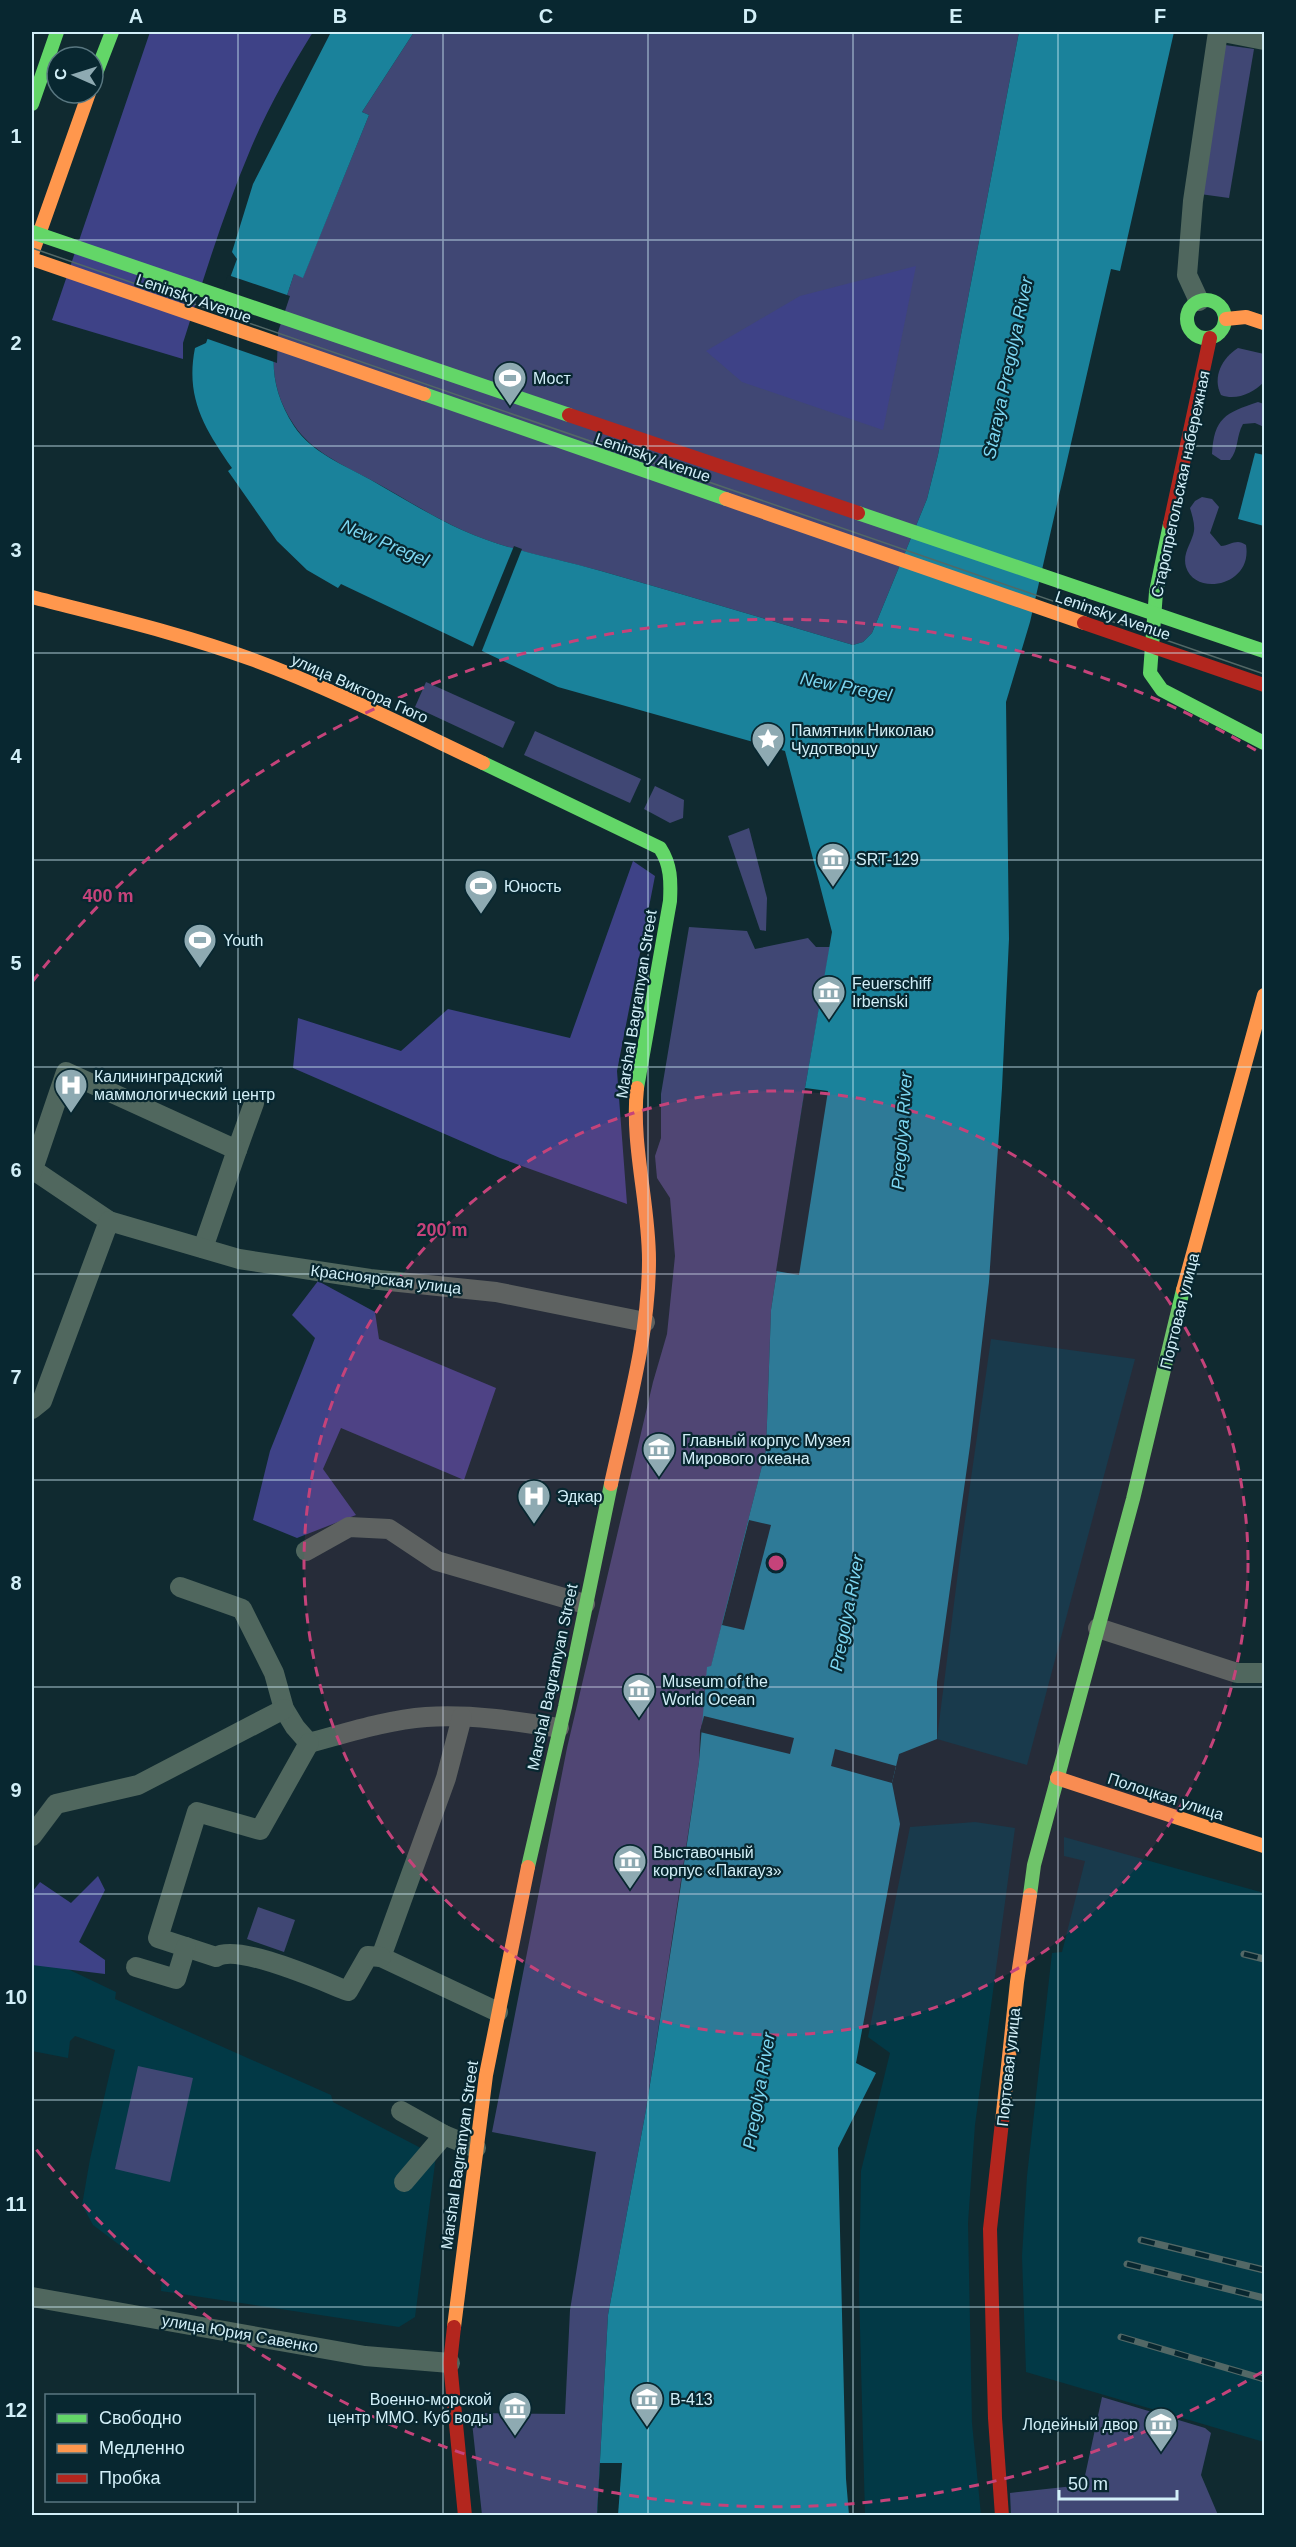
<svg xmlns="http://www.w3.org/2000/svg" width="1296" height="2547" viewBox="0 0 1296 2547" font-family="Helvetica,sans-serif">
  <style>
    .built { fill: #023946 }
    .green { fill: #404774 }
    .forest { fill: #3e4287 }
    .water { fill: #1a829b }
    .pier { fill: #102a30 }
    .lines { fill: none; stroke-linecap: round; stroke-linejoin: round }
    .street { stroke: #50675e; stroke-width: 20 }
    .fast { stroke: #63d668; stroke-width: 14 }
    .slow { stroke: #ff974d; stroke-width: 14 }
    .jam { stroke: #b3261e; stroke-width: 14 }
    .tram { stroke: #536866; stroke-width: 1.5 }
    .rail-casing { stroke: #536866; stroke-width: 7 }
    .rail { stroke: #082730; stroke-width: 4.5; stroke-dasharray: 14; stroke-linecap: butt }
    .fast-bridge { stroke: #63d668; stroke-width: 14 }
    .slow-bridge { stroke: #ff974d; stroke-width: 14 }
    .jam-bridge { stroke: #b3261e; stroke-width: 14 }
    .grid { fill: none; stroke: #d2eff8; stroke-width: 1.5; stroke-opacity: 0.55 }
    .ring { fill: none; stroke: #c5437a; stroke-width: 3; stroke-dasharray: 10 8 }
    .labels { text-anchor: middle; stroke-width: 4.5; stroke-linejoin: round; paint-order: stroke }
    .street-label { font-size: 16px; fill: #d2eff8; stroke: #082730 }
    .poi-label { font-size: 16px; fill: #d2eff8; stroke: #082730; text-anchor: start }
    .water-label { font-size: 18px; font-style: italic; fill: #7dd7f2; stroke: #082730 }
    .centre { fill: #c5437a; stroke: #082730; stroke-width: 3 }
    .ring-label { font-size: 18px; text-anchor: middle; font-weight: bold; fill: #c5437a; stroke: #082730; stroke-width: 4.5; stroke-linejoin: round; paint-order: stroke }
    .neatline { fill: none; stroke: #d2eff8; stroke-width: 2 }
    .grid-label { font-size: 20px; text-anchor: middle; font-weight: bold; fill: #d2eff8 }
  </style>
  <rect width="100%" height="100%" fill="#102a30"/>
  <g class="built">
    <path d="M 991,1339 L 1135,1359 L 1027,1765 L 937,1739 L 961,1548 Z"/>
    <path d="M 975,1822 L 1015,1828 L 975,2125 L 968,2223 L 972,2423 L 981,2515 L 865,2515 L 859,2291 L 861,2171 L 890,2053 L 868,2037 L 910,1827 Z"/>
    <path d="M 1064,1837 L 1264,1893 L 1264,2442 L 1026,2372 L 1022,2256 L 1027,2176 L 1052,1953 L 1062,1952 L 1085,1861 L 1064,1856 Z"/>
    <path d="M 32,1952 L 116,1992 L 115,1999 L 331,2095 L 333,2102 L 436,2156 L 415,2317 L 399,2327 L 161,2291 L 162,2277 L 93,2225 L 82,2205 L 90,2159 L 115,2050 L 75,2036 L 70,2041 L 68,2058 L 32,2051 Z"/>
  </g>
  <g class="green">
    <path d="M 414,32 L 1019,32 L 938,455 L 927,499 L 872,633 L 863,642 L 853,645 C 769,620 685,595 601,571 C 555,558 505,550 462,530 C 431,516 401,496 371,480 C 343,465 312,452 294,425 C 259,372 276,329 294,274 L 303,277 L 369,115 L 362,112 Z"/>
    <path d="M 1225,45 L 1254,49 L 1229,198 L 1200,194 Z"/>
    <path d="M 1238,348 L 1264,354 L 1264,382 C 1253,393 1236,401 1221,395 C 1212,377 1222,358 1238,348 Z"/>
    <path d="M 1258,402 L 1264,404 L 1264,427 L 1255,423 L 1243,424 C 1236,436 1239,449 1230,460 L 1221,460 L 1212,454 C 1214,418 1225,413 1258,402 Z"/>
    <path d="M 1202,497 L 1212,499 L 1219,507 L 1210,533 L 1221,546 C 1231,545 1237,538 1246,545 C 1253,586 1195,597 1186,567 C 1182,553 1192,543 1194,531 C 1195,524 1192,515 1190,508 L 1195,501 Z"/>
    <path d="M 426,682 L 515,722 L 503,748 L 415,707 Z"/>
    <path d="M 535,731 L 641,779 L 630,803 L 524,755 Z"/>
    <path d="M 655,786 L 684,800 L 683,818 L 670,823 L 644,809 Z"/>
    <path d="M 749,828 L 767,898 L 766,931 L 760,930 L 728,836 Z"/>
    <path d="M 689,927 L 747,931 L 755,949 L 808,938 L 816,947 L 830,947 L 805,1088 L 771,1310 L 766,1450 L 711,1667 L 705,1681 L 704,1716 L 700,1732 L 699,1762 L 646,2110 L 608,2315 L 597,2515 L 482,2515 L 471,2413 L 565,2414 L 570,2310 L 596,2152 L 492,2132 L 567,1748 L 653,1382 L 667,1334 L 675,1256 L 670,1198 L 657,1178 L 655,1156 L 661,1138 L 661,1094 Z"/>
    <path d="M 258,1907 L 295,1920 L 284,1952 L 247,1939 Z"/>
    <path d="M 138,2066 L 193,2078 L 170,2182 L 115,2169 Z"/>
    <path d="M 1102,2397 L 1205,2428 L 1211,2433 L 1201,2475 L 1218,2515 L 1011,2515 L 1010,2493 L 1083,2485 Z"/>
  </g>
  <g class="forest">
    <path d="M 150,32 L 313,32 C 290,69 268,108 251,148 C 224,212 204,277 183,343 L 183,359 L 52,320 Z"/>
    <path d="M 916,266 L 883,430 L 742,382 L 706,351 L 800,296 Z"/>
    <path d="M 633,861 L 655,876 L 617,1071 L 627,1204 L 500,1158 L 293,1068 L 298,1018 L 401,1051 L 448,1009 L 570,1038 Z"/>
    <path d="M 318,1281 L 375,1312 L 379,1339 L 496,1388 L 464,1480 L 341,1428 L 323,1469 L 356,1515 L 297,1538 L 253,1520 L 270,1451 L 315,1338 L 292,1315 Z"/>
    <path d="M 98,1876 L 105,1890 L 79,1942 L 105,1960 L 105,1974 L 32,1965 L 32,1892 L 40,1882 L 71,1903 Z"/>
  </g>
  <g class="water">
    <path d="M 331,32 L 414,32 L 362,112 L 369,115 L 303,278 L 294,274 C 276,329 259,372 294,426 C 312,453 344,465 371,480 C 401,497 431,516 462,530 C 506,550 555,558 601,571 C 685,595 769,620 853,645 L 863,642 L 872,633 L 927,499 L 938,455 L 1019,32 L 1174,32 L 1120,271 L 1111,269 L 1030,622 L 1006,702 L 1009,939 L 1002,1088 L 989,1282 L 970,1446 L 937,1682 L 937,1739 L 899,1754 L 892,1783 L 900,1824 L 856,2063 L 876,2073 L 838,2148 L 846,2479 L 849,2515 L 597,2515 L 608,2315 L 646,2110 L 680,1891 L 699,1762 L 707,1667 L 711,1666 L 766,1450 L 771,1310 L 805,1088 L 832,932 L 785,751 L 558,687 L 341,584 L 338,588 L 307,570 L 277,541 L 228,471 L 232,468 C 205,429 185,398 195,348 L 206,343 L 237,259 L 232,252 L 253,184 Z"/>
    <path d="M 1255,453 L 1264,455 L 1264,526 L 1238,519 Z"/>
  </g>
  <g class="pier">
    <path d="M 228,275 L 290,296 L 278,332 L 277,363 L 205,338 Z"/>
    <path d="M 514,546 L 522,549 L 481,653 L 472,649 Z"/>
    <path d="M 805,1088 L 828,1091 L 799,1275 L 776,1271 Z"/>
    <path d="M 749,1520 L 771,1525 L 744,1630 L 722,1625 Z"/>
    <path d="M 704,1716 L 794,1738 L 790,1754 L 700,1732 Z"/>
    <path d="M 835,1749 L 896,1766 L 892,1783 L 831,1766 Z"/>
    <path d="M 600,2463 L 622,2463 L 618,2515 L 597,2515 Z"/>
  </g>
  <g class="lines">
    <g class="street">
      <path d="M 1223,32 L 1264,40"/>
      <path d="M 1199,301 L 1187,275 L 1193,201 L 1218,32"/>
      <path d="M 237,1150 L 254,1103"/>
      <path d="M 32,1169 L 109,1221"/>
      <path d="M 32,1172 L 66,1072 L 237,1150 L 203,1248"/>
      <path d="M 32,1409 L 42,1401 L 109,1221 L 239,1259 L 370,1279 L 496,1292 L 645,1322"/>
      <path d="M 306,1551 L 349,1527 L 389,1529 L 437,1561 L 585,1604"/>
      <path d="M 180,1587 L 242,1609 L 274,1673 L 284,1709 L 295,1727 L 309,1743 C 347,1733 387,1720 426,1717 C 470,1714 516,1721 559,1728"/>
      <path d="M 1098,1628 L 1237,1673 L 1264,1673"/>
      <path d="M 462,1717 L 446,1778 L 381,1957 L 498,2012"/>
      <path d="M 309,1743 L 260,1830 L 197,1812 L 158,1938 L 216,1957 C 238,1943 322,1981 348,1991 L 368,1956 L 381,1957"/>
      <path d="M 32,1836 L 56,1804 L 138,1785 L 284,1709"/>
      <path d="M 136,1967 L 176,1979 L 186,1947"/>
      <path d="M 401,2111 L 444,2135"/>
      <path d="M 404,2182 L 444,2135 L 476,2148"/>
      <path d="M 32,2297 L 365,2356 L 450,2363"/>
    </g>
    <g class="fast">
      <path d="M 93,81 L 112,32"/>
      <path d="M 32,104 L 57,32"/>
      <circle cx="1206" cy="319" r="19"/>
      <path d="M 1170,524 L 1156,592 L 1150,673 L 1162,690 L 1264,743"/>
      <path d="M 483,763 L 660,848 C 671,865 671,881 670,901 L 637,1088"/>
      <path d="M 528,1867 L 565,1707 L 611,1484"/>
      <path d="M 1030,1895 L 1034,1865 L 1133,1499 L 1183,1290"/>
    </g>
    <g class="slow">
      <path d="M 32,254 L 89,93"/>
      <path d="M 1226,319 L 1246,317 L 1264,323"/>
      <path d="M 32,597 C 105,616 180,633 251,659 C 330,688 407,727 483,763"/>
      <path d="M 1183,1290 L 1264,995"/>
      <path d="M 611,1484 C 627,1411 649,1336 649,1260 C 649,1203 631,1145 637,1088"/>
      <path d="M 1057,1778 L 1264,1846"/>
      <path d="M 1002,2122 L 1017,1982 L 1030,1895"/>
      <path d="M 454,2327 L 486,2075 L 528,1867"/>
    </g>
    <g class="jam">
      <path d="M 1170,524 L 1210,338"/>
      <path d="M 1002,2122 L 990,2229 L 995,2418 L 1002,2516"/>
      <path d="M 454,2327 L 450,2363 L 465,2516"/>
    </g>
    <path class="tram" d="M 32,248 L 1264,674"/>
    <g class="rail-casing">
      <g id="rail">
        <path d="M 1244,1954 L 1264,1959"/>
        <path d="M 1141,2240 L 1264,2270"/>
        <path d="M 1127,2264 L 1264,2298"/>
        <path d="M 1121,2337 L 1264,2379"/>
      </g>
    </g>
    <use href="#rail" class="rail"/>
    <g class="fast-bridge">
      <path d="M 32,232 L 569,415"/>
      <path d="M 424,394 L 726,499"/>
      <path d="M 858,513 L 1264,651"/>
    </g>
    <g class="slow-bridge">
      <path d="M 32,259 L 424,394"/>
      <path d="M 726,499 L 1084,623"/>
    </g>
    <g class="jam-bridge">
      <path d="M 569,415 L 858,513"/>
      <path d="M 1084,623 L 1264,685"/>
    </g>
  </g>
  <path class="grid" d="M 238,32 L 238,2396M 443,32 L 443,2516M 648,32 L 648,2516M 853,32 L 853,2516M 1058,32 L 1058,2516M 32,240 L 1264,240M 32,446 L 1264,446M 32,653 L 1264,653M 32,860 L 1264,860M 32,1067 L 1264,1067M 32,1274 L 1264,1274M 32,1480 L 1264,1480M 32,1687 L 1264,1687M 32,1894 L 1264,1894M 32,2100 L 1264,2100M 32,2307 L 1264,2307M 238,2500 L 238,2516"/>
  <circle cx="776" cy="1563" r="472" fill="#c5437a" fill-opacity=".12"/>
  <g class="ring">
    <circle cx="776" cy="1563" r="472"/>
    <path d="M1262 2372A944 944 0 0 1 32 2144M32 982A944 944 0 0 1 1262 754"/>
  </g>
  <defs>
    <g id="stadium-pin" transform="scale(1.725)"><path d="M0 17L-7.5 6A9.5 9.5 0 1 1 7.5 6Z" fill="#8eaab2" stroke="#082730"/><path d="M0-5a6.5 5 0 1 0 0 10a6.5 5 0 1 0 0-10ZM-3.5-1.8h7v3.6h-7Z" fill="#fff"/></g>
    <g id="sight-pin" transform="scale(1.725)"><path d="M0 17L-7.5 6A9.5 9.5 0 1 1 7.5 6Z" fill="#8eaab2" stroke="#082730"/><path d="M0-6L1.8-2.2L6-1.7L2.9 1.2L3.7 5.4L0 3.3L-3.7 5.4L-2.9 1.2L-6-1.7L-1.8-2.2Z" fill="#fff"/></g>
    <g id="museum-pin" transform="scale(1.725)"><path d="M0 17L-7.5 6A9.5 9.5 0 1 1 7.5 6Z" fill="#8eaab2" stroke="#082730"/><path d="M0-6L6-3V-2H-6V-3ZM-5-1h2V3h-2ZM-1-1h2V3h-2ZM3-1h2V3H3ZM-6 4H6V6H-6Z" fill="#fff"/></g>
    <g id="hospital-pin" transform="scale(1.725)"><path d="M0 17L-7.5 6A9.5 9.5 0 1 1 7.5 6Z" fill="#8eaab2" stroke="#082730"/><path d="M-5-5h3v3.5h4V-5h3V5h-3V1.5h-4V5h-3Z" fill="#fff"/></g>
  </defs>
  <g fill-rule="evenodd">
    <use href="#stadium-pin" x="510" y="378"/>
    <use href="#sight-pin" x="768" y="739"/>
    <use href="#museum-pin" x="833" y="859"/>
    <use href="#stadium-pin" x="481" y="886"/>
    <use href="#stadium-pin" x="200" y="940"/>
    <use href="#museum-pin" x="829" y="992"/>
    <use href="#hospital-pin" x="71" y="1085"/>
    <use href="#museum-pin" x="659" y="1449"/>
    <use href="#hospital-pin" x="534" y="1496"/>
    <use href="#museum-pin" x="639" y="1690"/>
    <use href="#museum-pin" x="630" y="1861"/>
    <use href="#museum-pin" x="647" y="2399"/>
    <use href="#museum-pin" x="515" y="2408"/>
    <use href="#museum-pin" x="1161" y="2424"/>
  </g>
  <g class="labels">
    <g class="street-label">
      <text transform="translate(194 298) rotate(19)" y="6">Leninsky Avenue</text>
      <text transform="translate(653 457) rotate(19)" y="6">Leninsky Avenue</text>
      <text transform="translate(1180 484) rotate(-78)" y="6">Старопрегольская набережная</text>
      <text transform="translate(1113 615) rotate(19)" y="6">Leninsky Avenue</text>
      <text transform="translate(360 688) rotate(24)" y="6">улица Виктора Гюго</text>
      <text transform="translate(636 1004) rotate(-81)" y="6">Marshal Bagramyan Street</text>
      <text transform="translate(386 1279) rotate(7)" y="6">Красноярская улица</text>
      <text transform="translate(1179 1311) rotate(-76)" y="6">Портовая улица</text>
      <text transform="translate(552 1677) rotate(-78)" y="6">Marshal Bagramyan Street</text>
      <text transform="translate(1166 1796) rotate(18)" y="6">Полоцкая улица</text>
      <text transform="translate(1008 2067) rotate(-84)" y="6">Портовая улица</text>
      <text transform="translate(459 2155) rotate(-82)" y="6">Marshal Bagramyan Street</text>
      <text transform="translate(240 2333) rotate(10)" y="6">улица Юрия Савенко</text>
    </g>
    <g class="poi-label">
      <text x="533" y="384">Мост</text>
      <text x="791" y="736">Памятник Николаю<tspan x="791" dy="18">Чудотворцу</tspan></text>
      <text x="856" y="865">SRT-129</text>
      <text x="504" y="892">Юность</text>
      <text x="223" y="946">Youth</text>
      <text x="852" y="989">Feuerschiff<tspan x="852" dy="18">Irbenski</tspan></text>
      <text x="94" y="1082">Калининградский<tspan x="94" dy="18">маммологический центр</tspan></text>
      <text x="682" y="1446">Главный корпус Музея<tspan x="682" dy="18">Мирового океана</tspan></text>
      <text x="557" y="1502">Эдкар</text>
      <text x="662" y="1687">Museum of the<tspan x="662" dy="18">World Ocean</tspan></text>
      <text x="653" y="1858">Выставочный<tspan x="653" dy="18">корпус «Пакгауз»</tspan></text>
      <text x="492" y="2405" text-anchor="end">Военно-морской<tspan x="492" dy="18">центр ММО. Куб воды</tspan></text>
      <text x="670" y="2405">B-413</text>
      <text x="1138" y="2430" text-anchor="end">Лодейный двор</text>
    </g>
    <g class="water-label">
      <text transform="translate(1008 368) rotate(-78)" y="6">Staraya Pregolya River</text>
      <text transform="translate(385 543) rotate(23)" y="6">New Pregel</text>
      <text transform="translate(846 687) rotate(11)" y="6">New Pregel</text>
      <text transform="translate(902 1131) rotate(-86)" y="6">Pregolya River</text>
      <text transform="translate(847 1613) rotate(-79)" y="6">Pregolya River</text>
      <text transform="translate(759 2091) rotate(-80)" y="6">Pregolya River</text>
    </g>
  </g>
  <circle cx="776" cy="1563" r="9" class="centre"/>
  <g class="ring-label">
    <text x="108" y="902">400 m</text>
    <text x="442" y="1236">200 m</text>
  </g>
  <rect width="1296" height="2547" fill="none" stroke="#082730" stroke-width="66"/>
  <rect x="45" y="2394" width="210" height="108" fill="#082730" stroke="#597780" stroke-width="1.5"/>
  <rect x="57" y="2414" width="30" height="9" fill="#63d668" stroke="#597780" stroke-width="1.5"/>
  <text x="99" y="2424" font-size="18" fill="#d2eff8">Свободно</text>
  <rect x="57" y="2444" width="30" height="9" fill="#ff974d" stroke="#597780" stroke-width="1.5"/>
  <text x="99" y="2454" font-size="18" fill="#d2eff8">Медленно</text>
  <rect x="57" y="2474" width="30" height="9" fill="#b3261e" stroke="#597780" stroke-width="1.5"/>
  <text x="99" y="2484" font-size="18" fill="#d2eff8">Пробка</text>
  <g transform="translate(75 75) rotate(273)"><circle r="28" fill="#082730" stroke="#597780" stroke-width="1.5"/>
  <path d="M0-4.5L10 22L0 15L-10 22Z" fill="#8eaab2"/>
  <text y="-9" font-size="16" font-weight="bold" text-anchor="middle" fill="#d2eff8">С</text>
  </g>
  <path d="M1059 2490v9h118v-9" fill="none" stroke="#d2eff8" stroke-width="3"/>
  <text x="1068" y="2490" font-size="18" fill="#d2eff8" stroke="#082730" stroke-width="4.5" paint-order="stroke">50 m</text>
  <rect x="33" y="33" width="1230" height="2481" class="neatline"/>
  <g class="grid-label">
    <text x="136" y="23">A</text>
    <text x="340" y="23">B</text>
    <text x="546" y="23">C</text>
    <text x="750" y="23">D</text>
    <text x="956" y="23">E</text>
    <text x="1160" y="23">F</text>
    <text x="16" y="143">1</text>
    <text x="16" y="350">2</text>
    <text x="16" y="557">3</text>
    <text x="16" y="763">4</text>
    <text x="16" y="970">5</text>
    <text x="16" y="1177">6</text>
    <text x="16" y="1384">7</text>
    <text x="16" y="1590">8</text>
    <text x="16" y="1797">9</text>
    <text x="16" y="2004">10</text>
    <text x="16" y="2211">11</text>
    <text x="16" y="2417">12</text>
  </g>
</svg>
